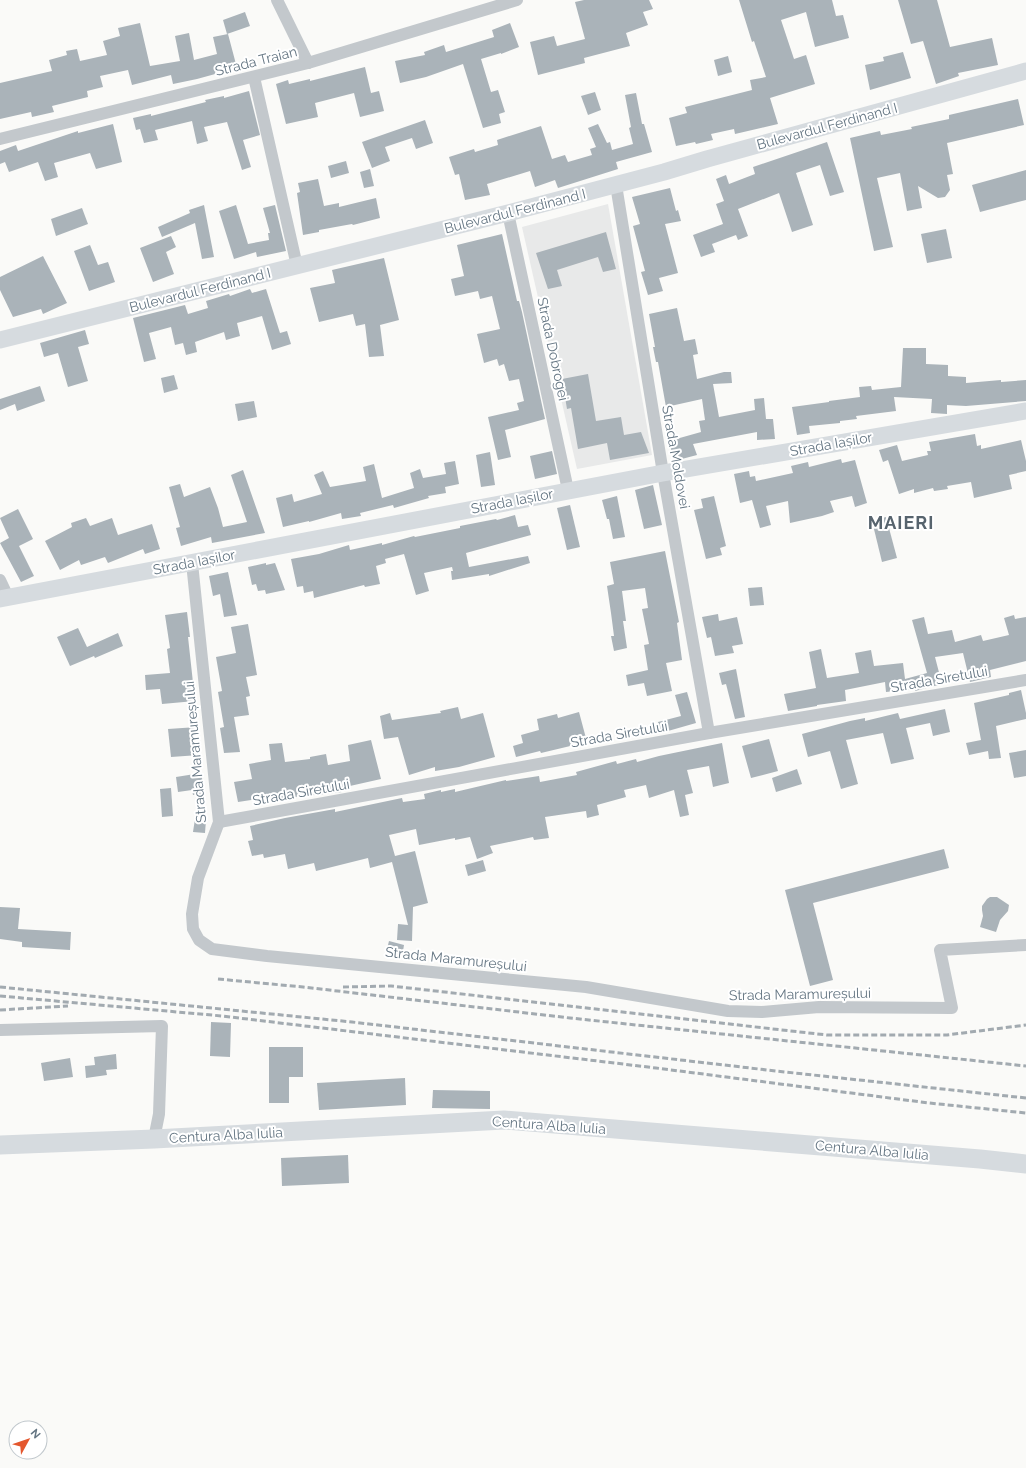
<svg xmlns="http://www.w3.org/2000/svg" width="1026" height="1468" viewBox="0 0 1026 1468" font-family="Raleway,sans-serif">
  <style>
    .built { fill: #e8e9e9 }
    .building { fill: #aab3b9 }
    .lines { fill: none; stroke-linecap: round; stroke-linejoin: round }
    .street { stroke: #c3c8cc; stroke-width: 12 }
    .secondary { stroke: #d6dbdf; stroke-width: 17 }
    .primary { stroke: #d6dbdf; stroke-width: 19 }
    .rail { stroke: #a2aab0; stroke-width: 3; stroke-dasharray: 6 3; stroke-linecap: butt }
    .labels { text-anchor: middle; stroke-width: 4; stroke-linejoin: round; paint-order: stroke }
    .street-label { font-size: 14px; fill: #657683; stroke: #fff }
    .district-label { font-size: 18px; font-weight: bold; letter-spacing: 1px; fill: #57646e; stroke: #fff }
  </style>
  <rect width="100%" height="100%" fill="#fafaf8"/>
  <path class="built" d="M 608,204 L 652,455 L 577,469 L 522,227 Z"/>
  <g class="building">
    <path d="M 584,0 L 649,0 L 653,9 L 643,12 L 648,25 L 626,33 L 630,46 L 584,58 L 585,63 L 538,75 L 530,42 L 554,36 L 557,46 L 585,39 L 575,2 Z"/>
    <path d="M 739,0 L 832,0 L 836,16 L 843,15 L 849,38 L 815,47 L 806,12 L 781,20 L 794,59 L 806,55 L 815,84 L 770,98 L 778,124 L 735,134 L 734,129 L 711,134 L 713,140 L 696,144 L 695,142 L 676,146 L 669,118 L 687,113 L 685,107 L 752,90 L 750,80 L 766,77 L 754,41 L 752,42 Z"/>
    <path d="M 898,0 L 937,0 L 950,47 L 992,38 L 998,65 L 958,73 L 959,76 L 936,84 L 923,41 L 911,44 Z"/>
    <path d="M 245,12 L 250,26 L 227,34 L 223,20 Z"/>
    <path d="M 140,23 L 150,66 L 180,61 L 175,36 L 189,33 L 194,60 L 217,54 L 213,37 L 228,34 L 237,68 L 197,79 L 173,84 L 171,75 L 132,85 L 128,70 L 100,76 L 103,87 L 87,91 L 88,97 L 52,106 L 54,112 L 32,117 L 31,112 L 0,119 L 0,83 L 52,71 L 49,60 L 67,55 L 66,51 L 77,49 L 80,61 L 107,55 L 103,41 L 120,36 L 118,28 Z"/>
    <path d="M 510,23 L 519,47 L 501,54 L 501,53 L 481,59 L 491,92 L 498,90 L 505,112 L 499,114 L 501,123 L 483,128 L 463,64 L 426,77 L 400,83 L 395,61 L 425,55 L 424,52 L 444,45 L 446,52 L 494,37 L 492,30 Z"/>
    <path d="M 903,52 L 911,78 L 870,90 L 865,65 L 884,61 L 883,57 Z"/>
    <path d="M 728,56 L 732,72 L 718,76 L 714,60 Z"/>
    <path d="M 365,67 L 371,93 L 379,91 L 384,111 L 360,117 L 354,93 L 315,103 L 318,117 L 286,124 L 276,84 L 288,80 L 289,84 L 310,79 L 310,81 Z"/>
    <path d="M 249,91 L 260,135 L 243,140 L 251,167 L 242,170 L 227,122 L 204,127 L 208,141 L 197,144 L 192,121 L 155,130 L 158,140 L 144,143 L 140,129 L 136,130 L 133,118 L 151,114 L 151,116 L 206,102 L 205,100 L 224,96 L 224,98 Z"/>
    <path d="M 595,92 L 601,110 L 588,115 L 581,96 Z"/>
    <path d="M 636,93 L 642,124 L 644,124 L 652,152 L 616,162 L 618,169 L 558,188 L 555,180 L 535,187 L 530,171 L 487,184 L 490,195 L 465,200 L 459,174 L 455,175 L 449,157 L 474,149 L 475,152 L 498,145 L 497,140 L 541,126 L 552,159 L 565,155 L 568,162 L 592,155 L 590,149 L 596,147 L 588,128 L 598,124 L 607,143 L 610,142 L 612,150 L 633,144 L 629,128 L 631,127 L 625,95 Z"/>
    <path d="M 1018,99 L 1024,125 L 947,143 L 953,174 L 947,175 L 950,190 L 945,197 L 938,198 L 918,186 L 922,208 L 907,211 L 900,173 L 877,178 L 893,247 L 874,251 L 850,138 L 880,131 L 881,135 L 912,129 L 911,127 L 949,119 L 949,115 Z"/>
    <path d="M 425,120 L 433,143 L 416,149 L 412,138 L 385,147 L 390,161 L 372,168 L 362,142 Z"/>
    <path d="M 113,124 L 122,162 L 96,169 L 90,153 L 54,163 L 58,177 L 45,181 L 38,162 L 9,172 L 5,162 L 0,164 L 0,151 L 16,145 L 18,151 L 78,131 L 78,133 Z"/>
    <path d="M 827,142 L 844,192 L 830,196 L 820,165 L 796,173 L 813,225 L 792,232 L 779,193 L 738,209 L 748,236 L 738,240 L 736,235 L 712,244 L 715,252 L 701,257 L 693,235 L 723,224 L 716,204 L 724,201 L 716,179 L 726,175 L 729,184 L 755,174 L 753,167 Z"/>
    <path d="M 346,161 L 349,173 L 331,178 L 328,166 Z"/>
    <path d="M 370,169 L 374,186 L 364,188 L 360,172 Z"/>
    <path d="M 1026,170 L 1026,200 L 980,212 L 972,185 Z"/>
    <path d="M 318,179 L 324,206 L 339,203 L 339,207 L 376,198 L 380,218 L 353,225 L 352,224 L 319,230 L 319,232 L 303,235 L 297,193 L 300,192 L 298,183 Z"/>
    <path d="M 670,188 L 676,211 L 678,210 L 681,221 L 665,224 L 678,273 L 659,278 L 663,291 L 648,295 L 641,272 L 645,271 L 633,226 L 640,224 L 632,197 Z"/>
    <path d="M 204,205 L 214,257 L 202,259 L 195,223 L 162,237 L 158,227 L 190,213 L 189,210 Z"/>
    <path d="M 236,205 L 248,244 L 269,240 L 268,233 L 270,233 L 263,208 L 275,205 L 286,251 L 257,257 L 256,252 L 234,259 L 219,211 Z"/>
    <path d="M 82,208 L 88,224 L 56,236 L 51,219 Z"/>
    <path d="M 946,229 L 952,258 L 927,263 L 921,234 Z"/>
    <path d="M 606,232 L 616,269 L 603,272 L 598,257 L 557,270 L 562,286 L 548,289 L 536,253 Z"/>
    <path d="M 502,234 L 517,301 L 519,301 L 522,312 L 545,419 L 505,430 L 511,457 L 498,460 L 488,417 L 519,410 L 517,403 L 524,401 L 519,379 L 509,381 L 504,364 L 499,366 L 497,359 L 484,363 L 477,334 L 500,329 L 492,296 L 480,299 L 478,291 L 455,296 L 451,279 L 464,276 L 457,245 Z"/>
    <path d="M 171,236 L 176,247 L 166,252 L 174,274 L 153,282 L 140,248 Z"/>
    <path d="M 90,245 L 98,265 L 108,262 L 115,282 L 89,291 L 74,251 Z"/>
    <path d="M 43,256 L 67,303 L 43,314 L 41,309 L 13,317 L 0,290 L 0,277 Z"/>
    <path d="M 384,258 L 399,320 L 380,325 L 384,356 L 369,357 L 365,324 L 356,326 L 353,314 L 319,322 L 310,288 L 335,283 L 332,270 Z"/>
    <path d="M 250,289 L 252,293 L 266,289 L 280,333 L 287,331 L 291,344 L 272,350 L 262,316 L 237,323 L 240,336 L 226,340 L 224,332 L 195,342 L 197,352 L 186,355 L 183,343 L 175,345 L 171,327 L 149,333 L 156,359 L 144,362 L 133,318 L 185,305 L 188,314 L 208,308 L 206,301 L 229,294 L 230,296 Z"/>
    <path d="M 677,308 L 684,341 L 695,339 L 698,354 L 693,355 L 697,379 L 724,372 L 731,372 L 732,383 L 713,384 L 719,417 L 755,410 L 754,399 L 764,398 L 766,419 L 773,419 L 775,439 L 757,440 L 757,432 L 693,444 L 697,455 L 674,461 L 669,441 L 701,432 L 699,421 L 705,420 L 702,399 L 666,407 L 658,362 L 656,362 L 653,347 L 655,347 L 649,314 Z"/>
    <path d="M 85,330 L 89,344 L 78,347 L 88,381 L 68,387 L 58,353 L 44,357 L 40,343 Z"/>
    <path d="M 903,348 L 926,348 L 926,364 L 948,365 L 948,376 L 966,377 L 966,383 L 1001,380 L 1001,382 L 1026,380 L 1026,401 L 966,406 L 947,405 L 947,414 L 931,413 L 932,399 L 894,397 L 896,411 L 856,416 L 857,419 L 840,421 L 840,423 L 809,426 L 810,433 L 797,435 L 792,407 L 829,402 L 829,401 L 860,397 L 859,387 L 871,386 L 872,390 L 901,387 Z"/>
    <path d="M 588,374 L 596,421 L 621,417 L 624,435 L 641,432 L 649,453 L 610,460 L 607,443 L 578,449 L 571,408 L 567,409 L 562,379 Z"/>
    <path d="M 174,375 L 178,389 L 164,393 L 161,378 Z"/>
    <path d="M 40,386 L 45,401 L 17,411 L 15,404 L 0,410 L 0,399 Z"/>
    <path d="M 254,401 L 257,417 L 238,421 L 235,404 Z"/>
    <path d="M 975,434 L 977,446 L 981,445 L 981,449 L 1021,440 L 1026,461 L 1026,471 L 1009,475 L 1012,489 L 974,498 L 971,482 L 947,486 L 948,489 L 934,491 L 933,488 L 914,493 L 914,489 L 899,494 L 888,460 L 883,462 L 879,450 L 897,445 L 902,461 L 928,455 L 927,451 L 931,451 L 929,442 Z"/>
    <path d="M 552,451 L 557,474 L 535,479 L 530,456 Z"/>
    <path d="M 490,452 L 495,485 L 481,487 L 476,455 Z"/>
    <path d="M 841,459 L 842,463 L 855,460 L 867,503 L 855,507 L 852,496 L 830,501 L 834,512 L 822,516 L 790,523 L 788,501 L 766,506 L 771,525 L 760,528 L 752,500 L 740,503 L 734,474 L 749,471 L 750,477 L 755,476 L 756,481 L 793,473 L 791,466 L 808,462 L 809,467 Z"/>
    <path d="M 455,461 L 459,484 L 445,487 L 446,493 L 428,496 L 429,498 L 394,508 L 393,505 L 360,513 L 361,516 L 342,519 L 341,513 L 309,522 L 309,521 L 283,527 L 276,498 L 292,494 L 294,502 L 322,494 L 314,475 L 323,471 L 330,487 L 366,481 L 363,467 L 374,464 L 382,498 L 414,488 L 410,473 L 420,469 L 423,478 L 446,474 L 444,463 Z"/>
    <path d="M 243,470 L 265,533 L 212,543 L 211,537 L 181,546 L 176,528 L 180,527 L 169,487 L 180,484 L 184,497 L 210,487 L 218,508 L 223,527 L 247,522 L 231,475 Z"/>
    <path d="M 653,485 L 662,525 L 644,529 L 635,490 Z"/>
    <path d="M 617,496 L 625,537 L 613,539 L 609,519 L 607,519 L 602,500 Z"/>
    <path d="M 714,496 L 726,546 L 720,548 L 722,555 L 706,559 L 694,510 L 703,508 L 701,499 Z"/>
    <path d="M 570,505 L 580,547 L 567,550 L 557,508 Z"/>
    <path d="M 18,509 L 33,539 L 19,546 L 34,576 L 21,582 L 0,543 L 9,538 L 0,518 Z"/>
    <path d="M 515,515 L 518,527 L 528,525 L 531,535 L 466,553 L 469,567 L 528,556 L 530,563 L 489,576 L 489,574 L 452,580 L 451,571 L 453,571 L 452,567 L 424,573 L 429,591 L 416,595 L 404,554 L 385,559 L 386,563 L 376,566 L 380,584 L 365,587 L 364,585 L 314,598 L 313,591 L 304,593 L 303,586 L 297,587 L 291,559 L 319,554 L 349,545 L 350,550 L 382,543 L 382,545 L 414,536 L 415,537 L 460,528 L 460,526 L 496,519 L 497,520 Z"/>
    <path d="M 886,517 L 897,558 L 882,562 L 872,521 Z"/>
    <path d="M 86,518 L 90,526 L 112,518 L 118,535 L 152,524 L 160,549 L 145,554 L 143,549 L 108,563 L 105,557 L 81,565 L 79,560 L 60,570 L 45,541 L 72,527 L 71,523 Z"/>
    <path d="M 665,551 L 679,622 L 677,623 L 682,660 L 666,663 L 672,691 L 647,696 L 644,683 L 628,686 L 626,675 L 648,670 L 644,645 L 649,644 L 642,609 L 648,608 L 645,588 L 622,591 L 626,621 L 623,621 L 627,648 L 614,651 L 611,636 L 614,636 L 611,613 L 607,586 L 614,584 L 610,562 Z"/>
    <path d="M 266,563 L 266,565 L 275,563 L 285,590 L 266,594 L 265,590 L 258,591 L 256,584 L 252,585 L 248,567 Z"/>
    <path d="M 228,572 L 237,615 L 224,617 L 220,594 L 213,596 L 209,576 Z"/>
    <path d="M 762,587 L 764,605 L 750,606 L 748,588 Z"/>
    <path d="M 187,612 L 190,637 L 188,637 L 195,701 L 162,704 L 160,689 L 146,690 L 145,675 L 170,673 L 167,649 L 170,648 L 165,615 Z"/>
    <path d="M 718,614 L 719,621 L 737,617 L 743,644 L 732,646 L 734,653 L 715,656 L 711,637 L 707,638 L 702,617 Z"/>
    <path d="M 1014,615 L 1015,619 L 1026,617 L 1026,661 L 990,670 L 991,677 L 970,682 L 963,653 L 935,657 L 942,684 L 915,691 L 915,689 L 886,692 L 885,682 L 845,690 L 846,701 L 817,705 L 817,706 L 788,711 L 784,694 L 816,688 L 809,652 L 821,649 L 827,678 L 859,673 L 855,653 L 871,650 L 874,666 L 903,663 L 905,679 L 927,673 L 912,620 L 924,617 L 928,634 L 952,630 L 955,642 L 981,635 L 983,641 L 1009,635 L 1004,618 Z"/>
    <path d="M 248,624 L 257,675 L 246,677 L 250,696 L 246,697 L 249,715 L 234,717 L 240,752 L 224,753 L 220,728 L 224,727 L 218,692 L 222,691 L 216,657 L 236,653 L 231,627 Z"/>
    <path d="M 78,628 L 87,647 L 118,633 L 123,646 L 95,658 L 94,656 L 70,666 L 57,637 Z"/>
    <path d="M 736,669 L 745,717 L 735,719 L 726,684 L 722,685 L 719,673 Z"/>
    <path d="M 1021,690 L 1026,713 L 1026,719 L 996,726 L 1001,758 L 989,759 L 988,751 L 969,755 L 966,743 L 981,740 L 974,703 L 1009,695 L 1009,693 Z"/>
    <path d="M 687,692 L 696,723 L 661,733 L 658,722 L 681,716 L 675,695 Z"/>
    <path d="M 458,707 L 461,719 L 483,713 L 495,757 L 459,767 L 435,771 L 435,767 L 409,775 L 398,737 L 384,739 L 380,716 L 390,713 L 392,720 L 441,713 L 440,711 Z"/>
    <path d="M 945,709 L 950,732 L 933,736 L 930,723 L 906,728 L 914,759 L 891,764 L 883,733 L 846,740 L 858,784 L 841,789 L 830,751 L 808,757 L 802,734 L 850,721 L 865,718 L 865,721 L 898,713 L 900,719 Z"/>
    <path d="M 579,712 L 587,742 L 541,753 L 540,751 L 516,757 L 513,746 L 523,743 L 521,735 L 539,730 L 537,719 L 557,714 L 558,718 Z"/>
    <path d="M 197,727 L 199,755 L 171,757 L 168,729 Z"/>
    <path d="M 769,739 L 778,771 L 751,778 L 742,746 Z"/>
    <path d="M 371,740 L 381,779 L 341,788 L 342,792 L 270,800 L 270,797 L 238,802 L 234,782 L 252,779 L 249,764 L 271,760 L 269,744 L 282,743 L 285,762 L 310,759 L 310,757 L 326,754 L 328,765 L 350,761 L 348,745 Z"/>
    <path d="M 722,743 L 729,783 L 713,787 L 709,766 L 687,770 L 693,793 L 685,795 L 689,815 L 680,817 L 674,790 L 649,798 L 646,785 L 624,790 L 626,797 L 597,805 L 599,815 L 587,818 L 586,811 L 545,817 L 549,838 L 534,840 L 533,837 L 490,846 L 493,853 L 477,859 L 470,837 L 455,840 L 455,838 L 419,845 L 416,829 L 389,835 L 395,856 L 415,851 L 428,903 L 413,907 L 412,941 L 397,940 L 398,924 L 408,925 L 392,862 L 370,868 L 368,858 L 316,871 L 314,863 L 288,869 L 285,854 L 264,858 L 263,854 L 252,856 L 248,841 L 253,840 L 250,826 L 285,818 L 335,809 L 335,812 L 402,798 L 403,802 L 425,799 L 424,794 L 441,790 L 441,792 L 455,789 L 455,792 L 506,780 L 506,781 L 539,776 L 540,782 L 577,775 L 576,772 L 616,761 L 617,764 L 636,759 L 637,762 L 659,756 Z"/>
    <path d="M 1026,750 L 1026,776 L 1014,778 L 1009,753 Z"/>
    <path d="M 797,769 L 802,784 L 776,792 L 772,778 Z"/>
    <path d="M 201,773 L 205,793 L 193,795 L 192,790 L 178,792 L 176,777 Z"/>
    <path d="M 171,788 L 173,816 L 162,817 L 160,789 Z"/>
    <path d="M 195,819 L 206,820 L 205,833 L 193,832 Z"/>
    <path d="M 944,849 L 949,868 L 813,903 L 833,980 L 810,986 L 785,890 Z"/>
    <path d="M 483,860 L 486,871 L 468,876 L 465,865 Z"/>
    <path d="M 990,897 L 997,897 L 1009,905 L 1008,911 L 1000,920 L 996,932 L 980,927 L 983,916 L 982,910 L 982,906 L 987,899 Z"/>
    <path d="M 0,907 L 20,908 L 18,929 L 71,932 L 70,950 L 22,947 L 22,942 L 0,939 Z"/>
    <path d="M 389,941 L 404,945 L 402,957 L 386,953 Z"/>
    <path d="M 211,1022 L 231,1023 L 230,1057 L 210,1056 Z"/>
    <path d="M 269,1047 L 303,1047 L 303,1077 L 289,1077 L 289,1103 L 269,1103 Z"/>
    <path d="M 116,1054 L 117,1069 L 106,1070 L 107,1075 L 86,1078 L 85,1066 L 95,1065 L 94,1057 Z"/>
    <path d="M 70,1058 L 73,1077 L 44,1081 L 41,1063 Z"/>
    <path d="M 405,1078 L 406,1105 L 319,1110 L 317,1083 Z"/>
    <path d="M 433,1090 L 490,1091 L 490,1109 L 432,1108 Z"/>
    <path d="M 348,1155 L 349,1183 L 282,1186 L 281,1158 Z"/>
  </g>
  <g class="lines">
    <g class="street">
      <path d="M 277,0 L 308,63"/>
      <path d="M 254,77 L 297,266"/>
      <path d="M 0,139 L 308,63 L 517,0"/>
      <path d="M 616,185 L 663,473 L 709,733"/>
      <path d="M 508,213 L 568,490"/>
      <path d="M 192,563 L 219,822 L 198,878 L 192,914 L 193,929 L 199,940 L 212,949 L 267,956 L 586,987 L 728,1011 L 762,1012 L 819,1007 L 952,1008 L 940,950 L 1026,945"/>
      <path d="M 0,580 L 8,597"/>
      <path d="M 219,822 L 709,733 L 1026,680"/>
      <path d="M 0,1030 L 162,1026 L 159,1114 L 154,1139"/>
    </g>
    <g class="secondary">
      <path d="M 0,340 L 508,213 L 664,172 L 707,159 L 1026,71"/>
      <path d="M 0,599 L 663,473 L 1026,411"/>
    </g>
    <path class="primary" d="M 0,1145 L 154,1139 L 504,1120 L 980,1159 L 1026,1164"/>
    <g class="rail">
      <path d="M 218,979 L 303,987 L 570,1018 L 1026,1066"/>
      <path d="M 0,987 L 352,1022 L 776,1071 L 1026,1098"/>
      <path d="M 343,987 L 391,986 L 827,1035 L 947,1035 L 1026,1025"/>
      <path d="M 0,996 L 222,1016 L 656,1068 L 929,1103 L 1026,1113"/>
      <path d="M 0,1010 L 68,1006"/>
    </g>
  </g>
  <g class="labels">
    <g class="street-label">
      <text transform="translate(256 61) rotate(-14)" y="5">Strada Traian</text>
      <text transform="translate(827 126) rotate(-15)" y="5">Bulevardul Ferdinand I</text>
      <text transform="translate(515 211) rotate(-14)" y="5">Bulevardul Ferdinand I</text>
      <text transform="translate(200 290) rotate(-14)" y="5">Bulevardul Ferdinand I</text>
      <text transform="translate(553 349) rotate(78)" y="5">Strada Dobrogei</text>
      <text transform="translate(831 444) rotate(-10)" y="5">Strada Iașilor</text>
      <text transform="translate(676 457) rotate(80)" y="5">Strada Moldovei</text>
      <text transform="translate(512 501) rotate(-11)" y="5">Strada Iașilor</text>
      <text transform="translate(194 562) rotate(-11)" y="5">Strada Iașilor</text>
      <text transform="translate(939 679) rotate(-10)" y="5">Strada Siretului</text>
      <text transform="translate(619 734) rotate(-10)" y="5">Strada Siretului</text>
      <text transform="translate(195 752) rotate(-95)" y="5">Strada Maramureșului</text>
      <text transform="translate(301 792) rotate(-10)" y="5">Strada Siretului</text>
      <text transform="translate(456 959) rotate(6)" y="5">Strada Maramureșului</text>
      <text transform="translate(800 994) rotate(-1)" y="5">Strada Maramureșului</text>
      <text transform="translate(549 1125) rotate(4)" y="5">Centura Alba Iulia</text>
      <text transform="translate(226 1135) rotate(-3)" y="5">Centura Alba Iulia</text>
      <text transform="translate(872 1150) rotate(5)" y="5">Centura Alba Iulia</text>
    </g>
    <g class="district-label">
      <text x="901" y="529">MAIERI</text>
    </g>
  </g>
  <g transform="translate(28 1440) rotate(50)"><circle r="19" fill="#ffffff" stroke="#c1c8cd"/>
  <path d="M0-3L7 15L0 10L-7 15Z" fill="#e4572e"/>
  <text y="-6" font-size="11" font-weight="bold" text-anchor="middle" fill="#657683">N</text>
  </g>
</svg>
